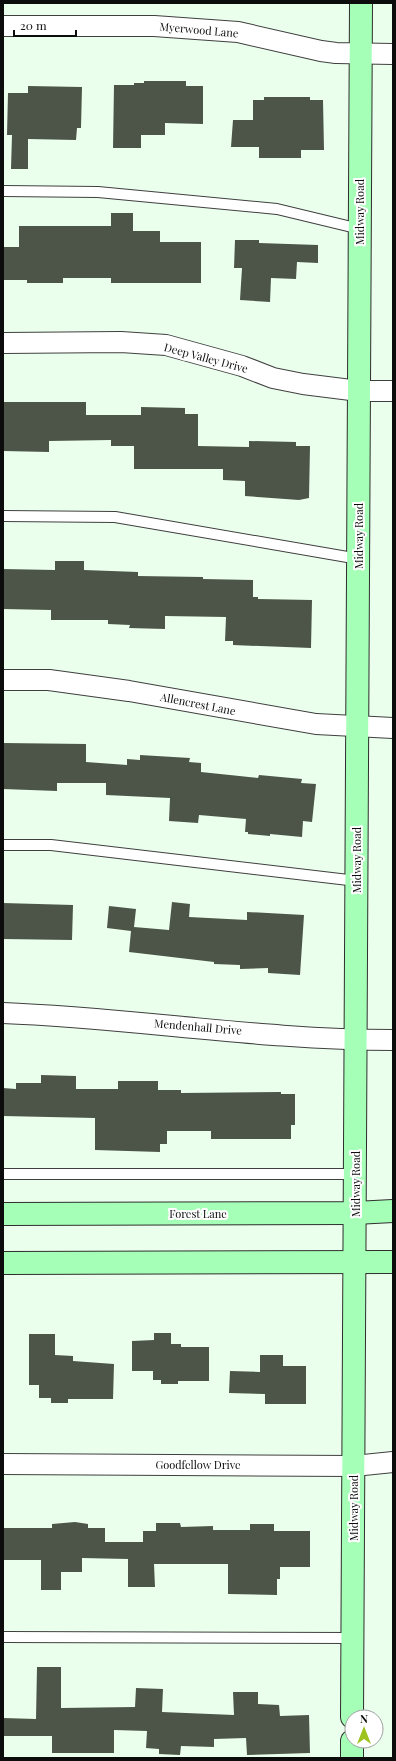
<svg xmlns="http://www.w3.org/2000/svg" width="396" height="1761" viewBox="0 0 396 1761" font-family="'Playfair Display',serif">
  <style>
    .building { fill: #4c5548 }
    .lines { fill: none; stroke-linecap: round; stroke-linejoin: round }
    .service-casing { stroke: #3f3f3f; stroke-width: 12 }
    .minor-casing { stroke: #3f3f3f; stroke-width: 22 }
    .secondary-casing { stroke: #2e2e2e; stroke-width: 24 }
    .service { stroke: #fff; stroke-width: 10 }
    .minor { stroke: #fff; stroke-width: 20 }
    .secondary { stroke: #a6ffb6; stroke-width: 22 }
    .labels { text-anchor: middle; stroke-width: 4; stroke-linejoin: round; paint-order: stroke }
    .street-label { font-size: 11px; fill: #0c0c0c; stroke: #fff }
  </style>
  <rect width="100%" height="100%" fill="#ebffed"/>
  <g class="building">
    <path d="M 144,81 L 186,81 L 186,86 L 203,86 L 203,124 L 165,123 L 165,135 L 141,135 L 141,148 L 113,148 L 114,85 L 134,85 L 134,83 L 144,83 Z"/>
    <path d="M 28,86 L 82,87 L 81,128 L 77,128 L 76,140 L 28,139 L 28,169 L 11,169 L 12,135 L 7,135 L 8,93 L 28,93 Z"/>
    <path d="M 264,97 L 310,97 L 310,100 L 323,100 L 324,150 L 301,150 L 301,158 L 259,158 L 259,147 L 231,147 L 233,120 L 253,120 L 253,100 L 264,100 Z"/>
    <path d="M 111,213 L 133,213 L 133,231 L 160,231 L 160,242 L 201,242 L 201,283 L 111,283 L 111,278 L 63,278 L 63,283 L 27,283 L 27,280 L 3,280 L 3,247 L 19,247 L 19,226 L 111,226 Z"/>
    <path d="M 235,240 L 259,240 L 259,243 L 318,245 L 318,263 L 297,262 L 296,279 L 271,278 L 270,302 L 240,300 L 242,268 L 234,268 Z"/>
    <path d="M 3,402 L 86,402 L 86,415 L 141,415 L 141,407 L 185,408 L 185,414 L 198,414 L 198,446 L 249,447 L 249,441 L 296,442 L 296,446 L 310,446 L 309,498 L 299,500 L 245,496 L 245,481 L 223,480 L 223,469 L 134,469 L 134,446 L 111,446 L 111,440 L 49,441 L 49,452 L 3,451 Z"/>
    <path d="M 55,561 L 84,561 L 84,570 L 138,572 L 138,576 L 203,577 L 203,579 L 253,580 L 253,597 L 258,597 L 258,599 L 312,600 L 311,648 L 233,645 L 233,641 L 225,641 L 226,617 L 165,616 L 165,629 L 129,628 L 130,625 L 108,624 L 108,620 L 51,620 L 51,610 L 3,609 L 3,569 L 55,570 Z"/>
    <path d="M 3,743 L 86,744 L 86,762 L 127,765 L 127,759 L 140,760 L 140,755 L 190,758 L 189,762 L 201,763 L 201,772 L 258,778 L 259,775 L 302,779 L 301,783 L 316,784 L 312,822 L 303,821 L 302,837 L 270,834 L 270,836 L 248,834 L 248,832 L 245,832 L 246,819 L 199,815 L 198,823 L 169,821 L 170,798 L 106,795 L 106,783 L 57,783 L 57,791 L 3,789 Z"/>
    <path d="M 172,902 L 190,904 L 189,917 L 247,920 L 247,912 L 304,915 L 300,975 L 268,973 L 268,968 L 240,969 L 240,965 L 214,964 L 214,962 L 129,952 L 131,931 L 107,928 L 109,906 L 136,909 L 134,927 L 169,930 Z"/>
    <path d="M 3,903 L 73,905 L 72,940 L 3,939 Z"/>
    <path d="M 41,1075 L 76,1076 L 76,1089 L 118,1089 L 118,1081 L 158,1081 L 158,1090 L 181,1090 L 181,1093 L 281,1092 L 281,1094 L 295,1094 L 295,1125 L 291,1125 L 291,1139 L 211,1139 L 211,1131 L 167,1131 L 167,1144 L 160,1144 L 160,1152 L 95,1150 L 95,1118 L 3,1116 L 3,1088 L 16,1089 L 16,1083 L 41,1083 Z"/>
    <path d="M 154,1333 L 171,1333 L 171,1344 L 181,1344 L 181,1347 L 209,1347 L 209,1381 L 178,1381 L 178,1384 L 161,1384 L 161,1380 L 153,1380 L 153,1371 L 132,1371 L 132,1341 L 154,1340 Z"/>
    <path d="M 29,1334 L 55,1334 L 55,1355 L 73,1356 L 73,1361 L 114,1364 L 113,1399 L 68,1399 L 68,1403 L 51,1403 L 51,1398 L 39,1398 L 39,1385 L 29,1385 Z"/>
    <path d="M 260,1355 L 283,1355 L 283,1366 L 306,1366 L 306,1404 L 265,1404 L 265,1394 L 229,1393 L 230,1371 L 260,1372 Z"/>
    <path d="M 75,1522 L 88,1524 L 88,1528 L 105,1528 L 105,1542 L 143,1542 L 143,1531 L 156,1531 L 156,1523 L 180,1523 L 181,1527 L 213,1526 L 213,1530 L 250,1530 L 250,1524 L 274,1524 L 274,1531 L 310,1531 L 310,1567 L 280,1567 L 280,1579 L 277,1579 L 277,1595 L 228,1594 L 228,1564 L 154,1564 L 155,1587 L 128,1587 L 128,1559 L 82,1558 L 82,1572 L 61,1572 L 61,1590 L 41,1590 L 41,1560 L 3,1560 L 3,1528 L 52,1528 L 52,1524 Z"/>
    <path d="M 37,1667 L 61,1667 L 61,1708 L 135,1707 L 136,1688 L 163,1689 L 162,1712 L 234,1715 L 233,1692 L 258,1692 L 258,1704 L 279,1705 L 280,1716 L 309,1715 L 310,1753 L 247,1755 L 246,1738 L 214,1739 L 214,1747 L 181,1746 L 180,1755 L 159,1754 L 159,1749 L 146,1748 L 147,1731 L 114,1730 L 114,1753 L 52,1753 L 52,1736 L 3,1736 L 3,1718 L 36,1719 Z"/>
  </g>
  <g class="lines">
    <g class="service-casing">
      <g id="service">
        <path d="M 3,191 L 98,192 L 277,209 L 360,229"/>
        <path d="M 3,516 L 115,517 L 359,559"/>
        <path d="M 3,845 L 51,845 L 357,881"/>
        <path d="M 3,1174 L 356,1174"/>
        <path d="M 3,1637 L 353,1638"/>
      </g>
    </g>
    <g class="minor-casing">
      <g id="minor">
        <path d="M 3,26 L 154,26 L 238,32 L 321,51 L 336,53 L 393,54"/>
        <path d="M 3,343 L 121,342 L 166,345 L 242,366 L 273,378 L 303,384 L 359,391 L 393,391"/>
        <path d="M 3,680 L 49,680 L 129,691 L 316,724 L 393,728"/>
        <path d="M 3,1013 C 133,1018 263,1040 393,1040"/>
        <path d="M 3,1464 L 354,1466 L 393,1462"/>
      </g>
    </g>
    <g class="secondary-casing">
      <g id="secondary">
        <path d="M 3,1214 L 355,1213 L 393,1211"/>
        <path d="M 3,1263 L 393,1262"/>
        <path d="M 352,1717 L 361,3"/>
        <path d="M 352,1758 L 352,1741"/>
      </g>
    </g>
    <use href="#service" class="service"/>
    <use href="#minor" class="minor"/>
    <use href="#secondary" class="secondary"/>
  </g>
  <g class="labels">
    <g class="street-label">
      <text transform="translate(199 30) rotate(5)" y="4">Myerwood Lane</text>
      <text transform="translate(360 212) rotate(-90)" y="4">Midway Road</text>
      <text transform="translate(206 358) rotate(15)" y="4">Deep Valley Drive</text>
      <text transform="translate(359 536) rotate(-90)" y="4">Midway Road</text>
      <text transform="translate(198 704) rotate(11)" y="4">Allencrest Lane</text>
      <text transform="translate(357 860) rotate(-90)" y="4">Midway Road</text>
      <text transform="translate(198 1027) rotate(5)" y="4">Mendenhall Drive</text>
      <text transform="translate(356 1184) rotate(-90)" y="4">Midway Road</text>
      <text x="198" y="1218">Forest Lane</text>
      <text x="198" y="1469">Goodfellow Drive</text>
      <text transform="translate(354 1508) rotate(-90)" y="4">Midway Road</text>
    </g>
  </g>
  <rect width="396" height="1761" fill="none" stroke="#0c0c0c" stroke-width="8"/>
  <g transform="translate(364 1729)"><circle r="19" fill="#ffffff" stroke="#9e9e9e"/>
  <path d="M0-3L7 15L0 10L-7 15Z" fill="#9cc31e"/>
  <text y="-6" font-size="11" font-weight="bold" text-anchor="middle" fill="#0c0c0c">N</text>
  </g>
  <path d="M14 30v6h62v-6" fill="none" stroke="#0c0c0c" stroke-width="2"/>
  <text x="20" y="30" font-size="12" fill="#0c0c0c" stroke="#ffffff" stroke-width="3" paint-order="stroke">20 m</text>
</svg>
